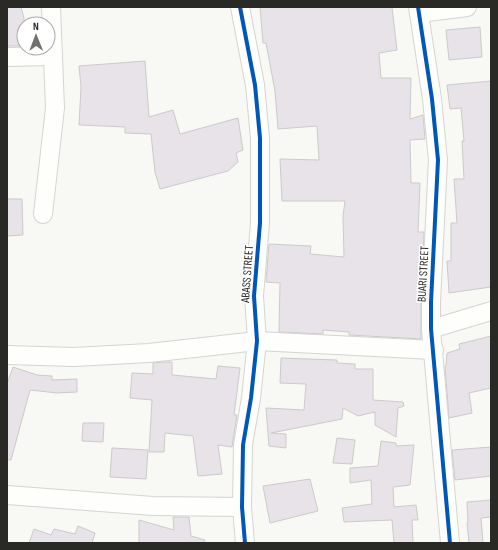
<svg xmlns="http://www.w3.org/2000/svg" width="498" height="550" viewBox="0 0 498 550" font-family="'Sofia Sans Condensed',sans-serif">
  <style>
    .building { fill: #e7e3e9; stroke: #cbcbca }
    .lines { fill: none; stroke-linecap: round; stroke-linejoin: round }
    .minor-casing { stroke: #d4d4d1; stroke-width: 20 }
    .minor { stroke: #fefefd; stroke-width: 18 }
    .cycleway-casing { stroke: #fff; stroke-width: 6 }
    .cycleway { stroke: #0057b8; stroke-width: 4 }
    .labels { text-anchor: middle; stroke-width: 3; stroke-linejoin: round; paint-order: stroke }
    .street-label { font-size: 12px; fill: #292926; stroke: #fff }
  </style>
  <rect width="100%" height="100%" fill="#f8f8f4"/>
  <g class="building">
    <path d="M 7,7 L 21,7 L 24,18 L 24,46 L 7,46 Z"/>
    <path d="M 260,7 L 392,7 L 397,50 L 379,53 L 381,78 L 411,78 L 410,119 L 423,115 L 425,139 L 410,140 L 411,183 L 420,183 L 418,232 L 424,232 L 421,301 L 421,339 L 349,335 L 349,332 L 323,330 L 323,334 L 279,332 L 280,283 L 266,282 L 269,244 L 311,246 L 310,254 L 344,257 L 343,216 L 345,201 L 282,201 L 280,159 L 319,160 L 317,126 L 278,129 L 275,91 L 266,43 L 263,43 Z"/>
    <path d="M 480,27 L 482,57 L 449,60 L 446,30 Z"/>
    <path d="M 145,61 L 149,117 L 173,110 L 180,134 L 238,118 L 243,150 L 236,153 L 238,162 L 228,171 L 160,189 L 155,172 L 151,134 L 125,133 L 125,127 L 79,125 L 81,87 L 79,66 Z"/>
    <path d="M 491,81 L 491,287 L 449,293 L 447,261 L 451,261 L 451,223 L 457,223 L 454,179 L 464,179 L 462,141 L 464,141 L 461,108 L 450,109 L 447,85 Z"/>
    <path d="M 7,199 L 22,199 L 23,235 L 7,236 Z"/>
    <path d="M 491,336 L 491,388 L 469,393 L 472,413 L 449,418 L 445,366 L 446,366 L 447,353 L 460,349 L 459,344 Z"/>
    <path d="M 281,358 L 337,360 L 337,363 L 355,364 L 355,369 L 373,369 L 373,400 L 403,402 L 404,406 L 398,408 L 396,437 L 375,425 L 375,412 L 358,416 L 343,408 L 342,419 L 271,433 L 286,434 L 286,448 L 269,446 L 266,408 L 304,410 L 306,384 L 280,383 Z"/>
    <path d="M 163,362 L 172,362 L 172,375 L 216,379 L 218,366 L 240,368 L 234,415 L 237,415 L 232,447 L 218,445 L 222,474 L 198,476 L 193,436 L 165,433 L 164,452 L 149,452 L 152,400 L 130,398 L 132,373 L 153,374 L 153,363 Z"/>
    <path d="M 13,367 L 37,375 L 52,376 L 52,380 L 77,379 L 77,392 L 57,393 L 30,390 L 11,460 L 7,460 L 7,384 Z"/>
    <path d="M 83,423 L 104,423 L 103,442 L 82,441 Z"/>
    <path d="M 337,438 L 355,440 L 352,464 L 333,463 Z"/>
    <path d="M 381,441 L 396,443 L 396,446 L 414,445 L 410,485 L 393,487 L 394,507 L 416,505 L 418,520 L 412,520 L 413,543 L 394,543 L 392,520 L 344,522 L 342,508 L 372,504 L 371,480 L 350,483 L 350,468 L 378,466 Z"/>
    <path d="M 491,447 L 491,476 L 455,480 L 452,450 Z"/>
    <path d="M 112,448 L 148,450 L 146,479 L 110,477 Z"/>
    <path d="M 310,479 L 318,511 L 270,523 L 263,486 Z"/>
    <path d="M 491,500 L 491,517 L 481,518 L 483,543 L 469,543 L 467,523 L 468,523 L 467,502 Z"/>
    <path d="M 173,517 L 189,517 L 191,536 L 205,540 L 204,543 L 139,543 L 139,520 L 174,530 Z"/>
    <path d="M 78,526 L 95,533 L 92,543 L 29,543 L 34,529 L 51,535 L 54,529 L 75,534 Z"/>
  </g>
  <g class="lines">
    <g class="minor-casing">
      <g id="minor">
        <path d="M 240,7 L 255,85 L 260,138 L 260,223 L 254,296 L 257,341 L 251,398 L 243,445 L 242,507 L 245,543"/>
        <path d="M 418,7 L 432,99 L 438,160 L 431,302 L 431,329 L 450,543"/>
        <path d="M 419,13 L 467,7"/>
        <path d="M 7,57 L 53,56"/>
        <path d="M 43,214 L 55,108 L 51,7"/>
        <path d="M 431,329 L 491,311"/>
        <path d="M 7,355 L 74,357 L 149,353 L 257,341 L 434,350"/>
        <path d="M 7,495 L 153,506 L 242,507"/>
      </g>
    </g>
    <use href="#minor" class="minor"/>
    <g class="cycleway-casing">
      <g id="cycleway">
        <path d="M 240,7 L 255,85 L 260,138 L 260,223 L 254,296 L 257,341 L 251,398 L 243,445 L 242,507 L 245,543"/>
        <path d="M 418,7 L 432,99 L 438,160 L 431,302 L 431,329 L 450,543"/>
      </g>
    </g>
    <use href="#cycleway" class="cycleway"/>
  </g>
  <g class="labels">
    <g class="street-label">
      <text transform="translate(247 274) rotate(-86)" y="4">ABASS STREET</text>
      <text transform="translate(423 274) rotate(-87)" y="4">BUARI STREET</text>
    </g>
  </g>
  <rect width="498" height="550" fill="none" stroke="#292926" stroke-width="16"/>
  <g transform="translate(36 36) rotate(359)"><circle r="19" fill="#ffffff" stroke="#a9a9a8"/>
  <path d="M0-3L7 15L0 10L-7 15Z" fill="#71716e"/>
  <text y="-6" font-size="11" font-weight="bold" text-anchor="middle" fill="#292926">N</text>
  </g>
</svg>
